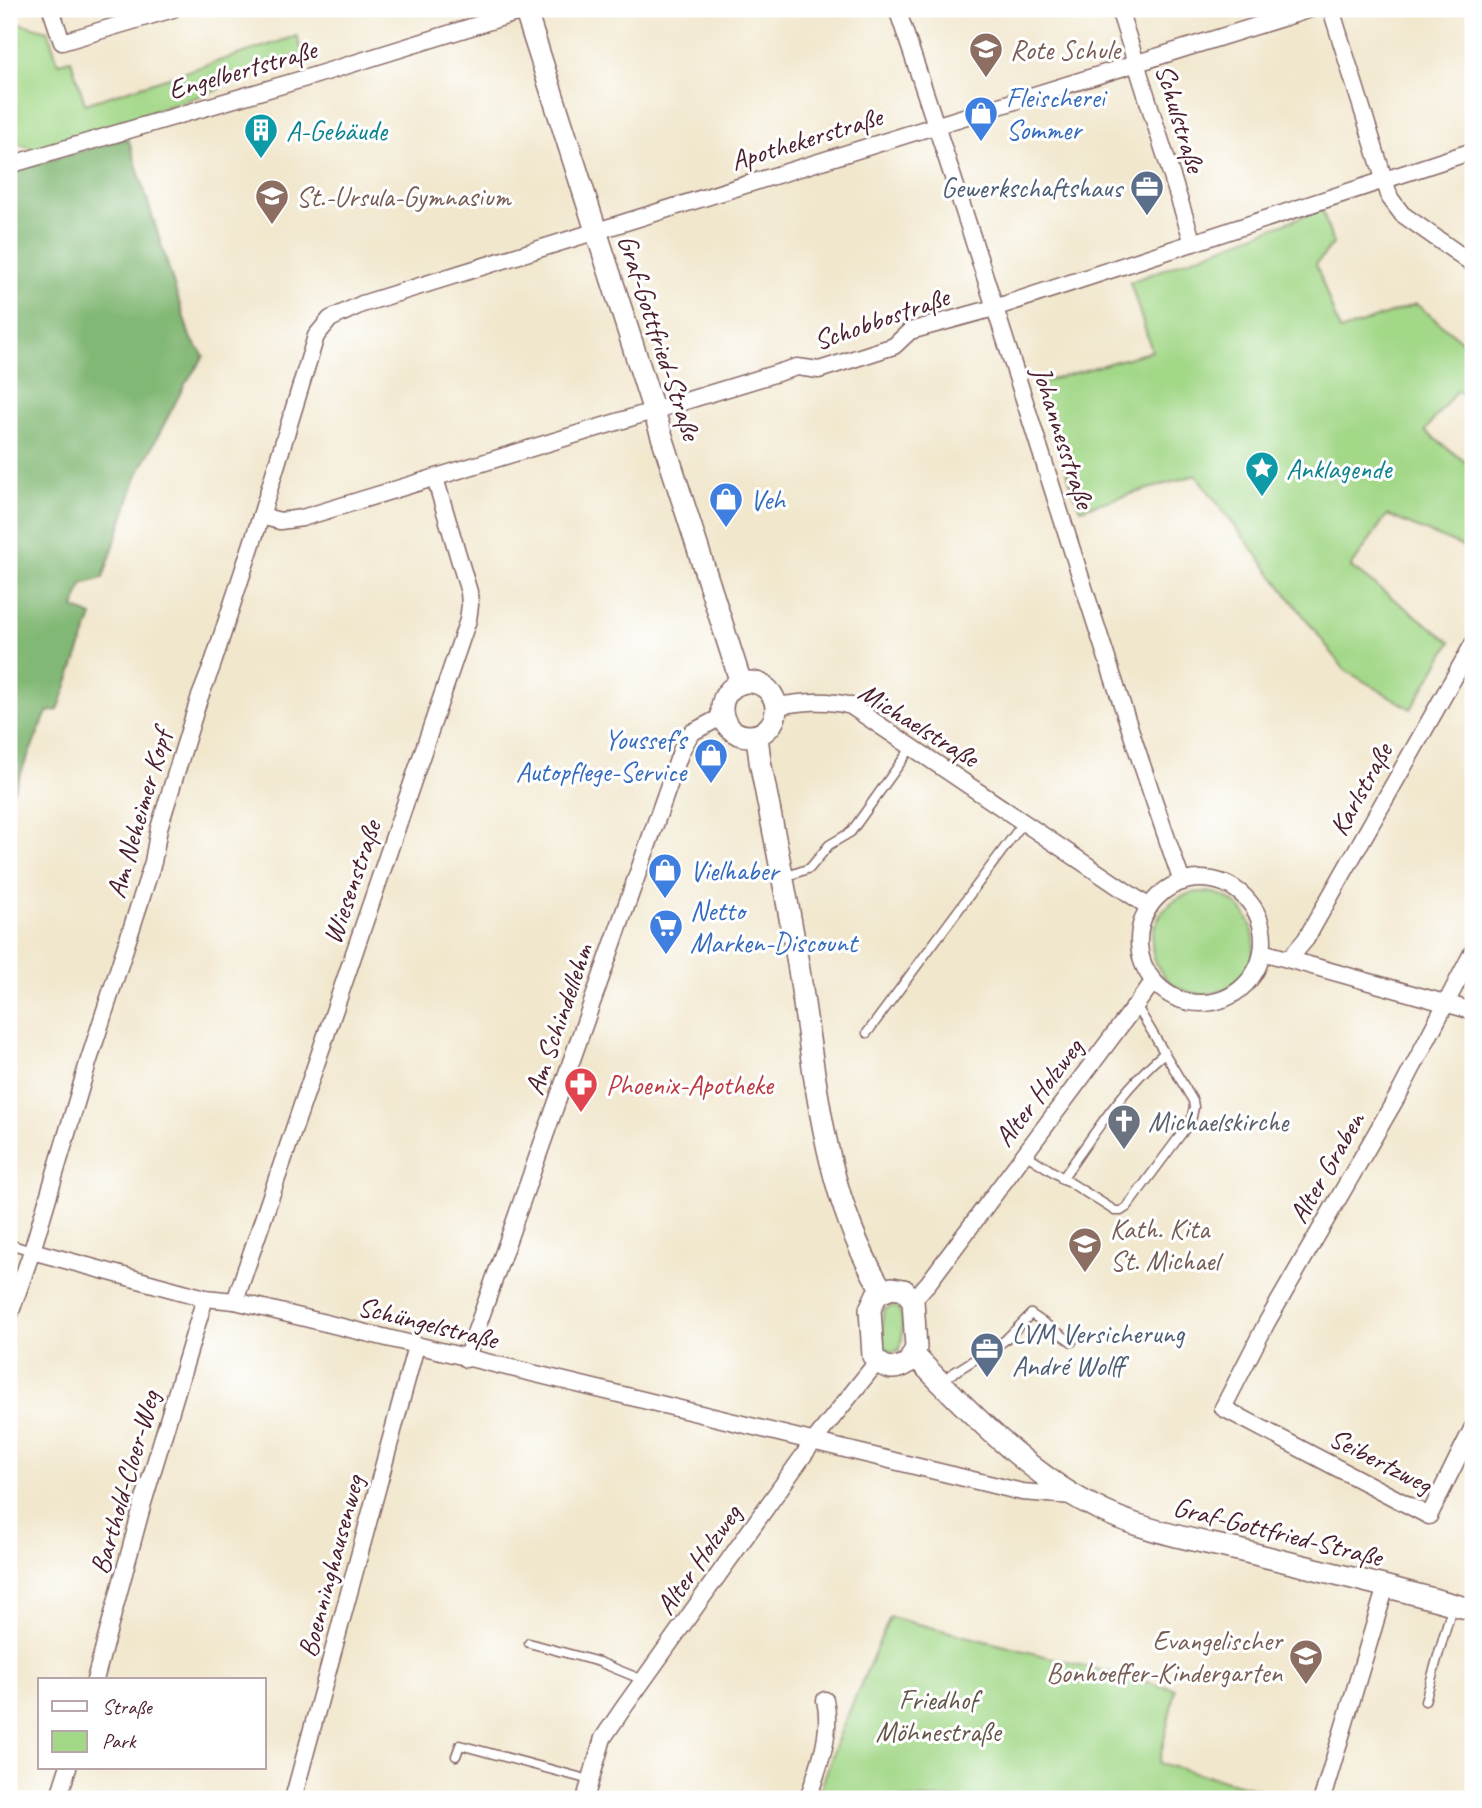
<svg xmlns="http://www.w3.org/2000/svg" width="1482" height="1808" viewBox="0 0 1482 1808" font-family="Caveat,sans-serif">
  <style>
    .green { fill: #a3d888; stroke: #767c5a; stroke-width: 2 }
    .forest { fill: #82b874; stroke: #666c50; stroke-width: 2 }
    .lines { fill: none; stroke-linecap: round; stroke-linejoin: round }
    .service-casing { stroke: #846564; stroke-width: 11 }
    .minor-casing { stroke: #846564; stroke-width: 19 }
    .tertiary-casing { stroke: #846564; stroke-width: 24 }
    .service { stroke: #fff; stroke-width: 8 }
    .minor { stroke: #fff; stroke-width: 16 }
    .tertiary { stroke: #fff; stroke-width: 21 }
    .labels { text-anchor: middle; stroke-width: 6; stroke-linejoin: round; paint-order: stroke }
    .education-label { font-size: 28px; fill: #785e54; stroke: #fff; text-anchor: start }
    .street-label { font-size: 28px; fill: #4a1f2b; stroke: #fff }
    .shop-label { font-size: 28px; fill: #366cbe; stroke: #fff; text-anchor: start }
    .culture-label { font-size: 28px; fill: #0d838f; stroke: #fff; text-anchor: start }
    .service-label { font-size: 28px; fill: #4e5e75; stroke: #fff; text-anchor: end }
    .health-label { font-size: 28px; fill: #be3a42; stroke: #fff; text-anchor: start }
    .worship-label { font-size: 28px; fill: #5b616d; stroke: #fff; text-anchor: start }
    .park-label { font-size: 28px; fill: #655647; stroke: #fff }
  </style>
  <rect width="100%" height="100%" fill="#fff"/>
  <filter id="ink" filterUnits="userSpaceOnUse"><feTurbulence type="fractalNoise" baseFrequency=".0143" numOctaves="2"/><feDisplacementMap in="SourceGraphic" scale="14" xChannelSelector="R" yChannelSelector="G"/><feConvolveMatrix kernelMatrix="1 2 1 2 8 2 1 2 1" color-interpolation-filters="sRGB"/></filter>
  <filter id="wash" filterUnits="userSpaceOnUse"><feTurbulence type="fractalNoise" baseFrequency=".00686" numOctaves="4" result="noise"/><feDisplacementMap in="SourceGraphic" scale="28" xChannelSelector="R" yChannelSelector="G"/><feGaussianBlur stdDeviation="1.57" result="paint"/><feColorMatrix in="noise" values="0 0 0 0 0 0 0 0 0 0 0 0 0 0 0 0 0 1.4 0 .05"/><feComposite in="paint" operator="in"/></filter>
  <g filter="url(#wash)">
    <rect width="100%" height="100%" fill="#f1e7cd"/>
    <g class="green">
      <path d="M 14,22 L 48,31 L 58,63 L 71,60 L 85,104 L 297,36 L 303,55 L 226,80 L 218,90 L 62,141 L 39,151 L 9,140 L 9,39 Z"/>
      <path d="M 1322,209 L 1333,244 L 1316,264 L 1340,331 L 1416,304 L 1473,350 L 1473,402 L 1457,390 L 1425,431 L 1473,468 L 1473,551 L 1387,515 L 1351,567 L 1451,642 L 1411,709 L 1345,670 L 1196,475 L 1080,509 L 1036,384 L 1152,351 L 1130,282 Z"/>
      <circle cx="1203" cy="943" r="51"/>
      <path d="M 892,1306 L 899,1309 C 903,1319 904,1340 899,1350 C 878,1359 883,1328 883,1315 L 884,1310 Z"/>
      <path d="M 890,1617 L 1175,1689 L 1159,1763 L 1297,1799 L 817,1799 L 842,1728 Z"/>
    </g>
    <path class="forest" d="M 128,138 L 190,337 L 204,356 L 185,384 L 137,476 L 103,578 L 82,584 L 74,608 L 92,616 L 58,710 L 47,712 L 9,800 L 9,172 Z"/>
  </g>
  <g filter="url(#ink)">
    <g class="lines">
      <g class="service-casing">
        <g id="service">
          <path d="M 785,877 L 810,868 L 829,845 L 851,832 L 911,748"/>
          <path d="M 867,1033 L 1023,823"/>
          <path d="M 1025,1154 L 1115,1211 L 1121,1211 L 1127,1207 L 1191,1121 L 1194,1107 L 1193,1101 L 1136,1005"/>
          <path d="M 1062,1179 C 1094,1134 1122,1089 1164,1053"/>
          <path d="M 9,1244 L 32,1251"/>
          <path d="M 942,1380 L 1004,1341 L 1031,1314 L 1072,1342"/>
          <path d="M 529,1643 L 599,1662 L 643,1680"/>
          <path d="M 1425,1701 L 1452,1607"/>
          <path d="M 456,1756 L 460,1745 L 590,1780"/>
        </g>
      </g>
      <g class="minor-casing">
        <g id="minor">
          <path d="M 51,9 L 62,42 L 173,9"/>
          <path d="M 897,9 C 996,298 1081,593 1182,882"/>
          <path d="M 1119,9 L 1193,243"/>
          <path d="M 1331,9 L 1390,198 L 1402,214 L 1473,264"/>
          <path d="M 9,165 L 313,76 L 529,9"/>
          <path d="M 261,516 L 280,521 L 302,518 L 797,367 L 819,370 L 894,346 L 910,331 L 994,308 L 1473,151"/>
          <path d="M 777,706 C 801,702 827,699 851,706 L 1149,907"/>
          <circle cx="1201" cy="941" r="62"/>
          <path d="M 1473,951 L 1401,1090 L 1267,1322 L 1223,1408 L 1429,1516 L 1473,1427"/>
          <path d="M 1262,952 L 1473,1011"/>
          <path d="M 1290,958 L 1306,939 L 1473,644"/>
          <path d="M 32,1251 L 205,1298 L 235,1301 L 1022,1492 L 1073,1496"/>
          <path d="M 913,1300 L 929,1282 L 1153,982"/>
          <path d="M 235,1301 L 468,620 L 470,605 L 469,592 L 435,478"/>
          <path d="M 9,1317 L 32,1251 L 88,1063 L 153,862 L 159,828 L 199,699 L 212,666 L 261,516 L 316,336 L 330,319 L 362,304 L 1311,9"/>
          <path d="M 466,1359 L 681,751 L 691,733 L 723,716"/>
          <path d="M 95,1680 L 143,1503 L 205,1298"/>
          <path d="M 58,1799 L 68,1768"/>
          <path d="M 293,1799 L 416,1346"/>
          <path d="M 585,1799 L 603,1738 L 622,1710 L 813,1442 L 877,1362"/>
          <path d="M 808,1799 C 818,1766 833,1735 825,1700"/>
          <path d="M 1322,1799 L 1386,1586"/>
        </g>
      </g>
      <g class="tertiary-casing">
        <g id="tertiary">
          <path d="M 525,9 L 741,683"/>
          <circle cx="749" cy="709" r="27"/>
          <path d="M 757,736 L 760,761 C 773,830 788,900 799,970 C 816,1078 823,1194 882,1290"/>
          <path d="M 892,1288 L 904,1290 L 913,1300 L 916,1348 L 909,1362 C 896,1372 882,1369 873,1356 L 870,1309 L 877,1294 Z"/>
          <path d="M 914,1355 C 963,1406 1028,1473 1091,1505 C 1137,1530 1191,1539 1242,1551 C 1320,1570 1397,1588 1473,1610"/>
        </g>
      </g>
      <use href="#service" class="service"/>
      <use href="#minor" class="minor"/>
      <use href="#tertiary" class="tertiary"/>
    </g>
  </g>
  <defs>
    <g id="school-pin" transform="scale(1.75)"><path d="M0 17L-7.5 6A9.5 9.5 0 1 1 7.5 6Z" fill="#8d6e63" stroke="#fff"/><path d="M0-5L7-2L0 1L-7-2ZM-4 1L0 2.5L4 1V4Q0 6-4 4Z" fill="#fff"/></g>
    <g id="shop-pin" transform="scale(1.75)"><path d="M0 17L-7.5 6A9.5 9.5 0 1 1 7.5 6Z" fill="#3f7fe0" stroke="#fff"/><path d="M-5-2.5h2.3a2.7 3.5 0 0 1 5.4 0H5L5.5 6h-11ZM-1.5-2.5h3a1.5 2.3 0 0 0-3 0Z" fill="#fff"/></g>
    <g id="building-pin" transform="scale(1.75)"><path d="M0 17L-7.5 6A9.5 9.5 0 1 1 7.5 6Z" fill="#0f9aa8" stroke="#fff"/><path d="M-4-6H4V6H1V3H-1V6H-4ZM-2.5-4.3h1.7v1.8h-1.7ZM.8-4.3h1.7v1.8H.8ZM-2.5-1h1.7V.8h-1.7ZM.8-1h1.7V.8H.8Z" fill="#fff"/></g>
    <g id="office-pin" transform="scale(1.75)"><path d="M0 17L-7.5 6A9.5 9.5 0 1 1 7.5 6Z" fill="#5c6f8a" stroke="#fff"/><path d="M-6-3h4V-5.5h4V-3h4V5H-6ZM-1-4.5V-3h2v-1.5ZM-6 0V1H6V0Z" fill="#fff"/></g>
    <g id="sight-pin" transform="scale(1.75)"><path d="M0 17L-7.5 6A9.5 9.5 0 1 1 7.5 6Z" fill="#0f9aa8" stroke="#fff"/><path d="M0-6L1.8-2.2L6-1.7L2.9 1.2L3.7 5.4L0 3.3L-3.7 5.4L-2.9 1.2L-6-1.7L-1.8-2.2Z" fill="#fff"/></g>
    <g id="supermarket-pin" transform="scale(1.75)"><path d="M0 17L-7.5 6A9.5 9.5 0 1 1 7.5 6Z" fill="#3f7fe0" stroke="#fff"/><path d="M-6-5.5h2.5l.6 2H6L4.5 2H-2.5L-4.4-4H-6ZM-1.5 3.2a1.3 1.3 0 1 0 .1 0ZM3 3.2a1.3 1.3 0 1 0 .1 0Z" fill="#fff"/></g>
    <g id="pharmacy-pin" transform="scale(1.75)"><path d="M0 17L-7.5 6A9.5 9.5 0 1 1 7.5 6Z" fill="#e0444e" stroke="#fff"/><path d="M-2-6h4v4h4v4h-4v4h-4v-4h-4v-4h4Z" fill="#fff"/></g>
    <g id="church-pin" transform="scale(1.75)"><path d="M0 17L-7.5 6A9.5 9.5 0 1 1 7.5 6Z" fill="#6b7280" stroke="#fff"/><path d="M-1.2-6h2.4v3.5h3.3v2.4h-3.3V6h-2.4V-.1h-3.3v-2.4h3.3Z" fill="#fff"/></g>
  </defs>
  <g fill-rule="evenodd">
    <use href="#school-pin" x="986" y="49"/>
    <use href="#shop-pin" x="981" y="113"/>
    <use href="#building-pin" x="261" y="130"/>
    <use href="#office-pin" x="1147" y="187"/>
    <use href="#school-pin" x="272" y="196"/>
    <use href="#sight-pin" x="1262" y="468"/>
    <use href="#shop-pin" x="726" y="499"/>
    <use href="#shop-pin" x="711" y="755"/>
    <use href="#shop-pin" x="665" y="870"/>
    <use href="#supermarket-pin" x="666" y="926"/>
    <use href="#pharmacy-pin" x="581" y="1084"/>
    <use href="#church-pin" x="1124" y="1121"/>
    <use href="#school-pin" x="1085" y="1244"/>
    <use href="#office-pin" x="987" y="1349"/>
    <use href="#school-pin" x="1306" y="1656"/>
  </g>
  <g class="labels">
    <g class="education-label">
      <text x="1010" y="59">Rote Schule</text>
      <text x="296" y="206">St.-Ursula-Gymnasium</text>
      <text x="1110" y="1238">Kath. Kita<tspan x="1110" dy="32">St. Michael</tspan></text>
      <text x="1282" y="1650" text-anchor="end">Evangelischer<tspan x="1282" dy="32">Bonhoeffer-Kindergarten</tspan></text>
    </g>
    <g class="street-label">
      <text transform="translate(242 69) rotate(-16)" y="10">Engelbertstraße</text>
      <text transform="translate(1181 118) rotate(73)" y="10">Schulstraße</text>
      <text transform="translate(806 138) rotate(-17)" y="10">Apothekerstraße</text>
      <text transform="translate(881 318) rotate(-19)" y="10">Schobbostraße</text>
      <text transform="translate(660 337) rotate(72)" y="10">Graf-Gottfried-Straße</text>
      <text transform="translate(1064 437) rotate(72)" y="10">Johannesstraße</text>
      <text transform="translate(919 724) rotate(32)" y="10">Michaelstraße</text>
      <text transform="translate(1360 789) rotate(-61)" y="10">Karlstraße</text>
      <text transform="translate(138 814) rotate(-74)" y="10">Am Neheimer Kopf</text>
      <text transform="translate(351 882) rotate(-71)" y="10">Wiesenstraße</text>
      <text transform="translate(558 1019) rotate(-71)" y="10">Am Schindellehm</text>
      <text transform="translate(1038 1092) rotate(-53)" y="10">Alter Holzweg</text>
      <text transform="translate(1326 1167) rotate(-60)" y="10">Alter Graben</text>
      <text transform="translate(428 1322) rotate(14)" y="10">Schüngelstraße</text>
      <text transform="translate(1381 1460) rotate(27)" y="10">Seibertzweg</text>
      <text transform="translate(124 1482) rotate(-74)" y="10">Barthold-Cloer-Weg</text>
      <text transform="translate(1278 1531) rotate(14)" y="10">Graf-Gottfried-Straße</text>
      <text transform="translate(698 1559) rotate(-55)" y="10">Alter Holzweg</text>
      <text transform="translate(330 1566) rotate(-75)" y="10">Boenninghausenweg</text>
    </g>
    <g class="shop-label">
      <text x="1006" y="107">Fleischerei<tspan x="1006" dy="32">Sommer</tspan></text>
      <text x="750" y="509">Veh</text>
      <text x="686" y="749" text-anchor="end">Youssef's<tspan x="686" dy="32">Autopflege-Service</tspan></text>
      <text x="690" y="880">Vielhaber</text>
      <text x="690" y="920">Netto<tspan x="690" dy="32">Marken-Discount</tspan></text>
    </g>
    <g class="culture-label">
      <text x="286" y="140">A-Gebäude</text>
      <text x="1286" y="478">Anklagende</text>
    </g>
    <g class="service-label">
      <text x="1122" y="197">Gewerkschaftshaus</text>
      <text x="1012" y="1343" text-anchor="start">LVM Versicherung<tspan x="1012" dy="32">André Wolff</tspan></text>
    </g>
    <g class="health-label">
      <text x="606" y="1094">Phoenix-Apotheke</text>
    </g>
    <g class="worship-label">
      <text x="1148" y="1131">Michaelskirche</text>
    </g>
    <g class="park-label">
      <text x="938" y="1709">Friedhof<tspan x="938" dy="32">Möhnestraße</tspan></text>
    </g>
  </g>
  <rect width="1482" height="1808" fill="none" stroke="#fff" stroke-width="35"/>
  <rect x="38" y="1678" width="228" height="91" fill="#ffffff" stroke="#b7a5aa" stroke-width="2"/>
  <rect x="52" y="1701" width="35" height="10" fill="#ffffff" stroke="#b7a5aa" stroke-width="2"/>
  <text x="102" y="1714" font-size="21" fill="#4a1f2b">Straße</text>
  <rect x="52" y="1731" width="35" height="21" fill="#a3d888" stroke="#b7a5aa" stroke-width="2"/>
  <text x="102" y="1748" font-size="21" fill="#4a1f2b">Park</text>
</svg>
